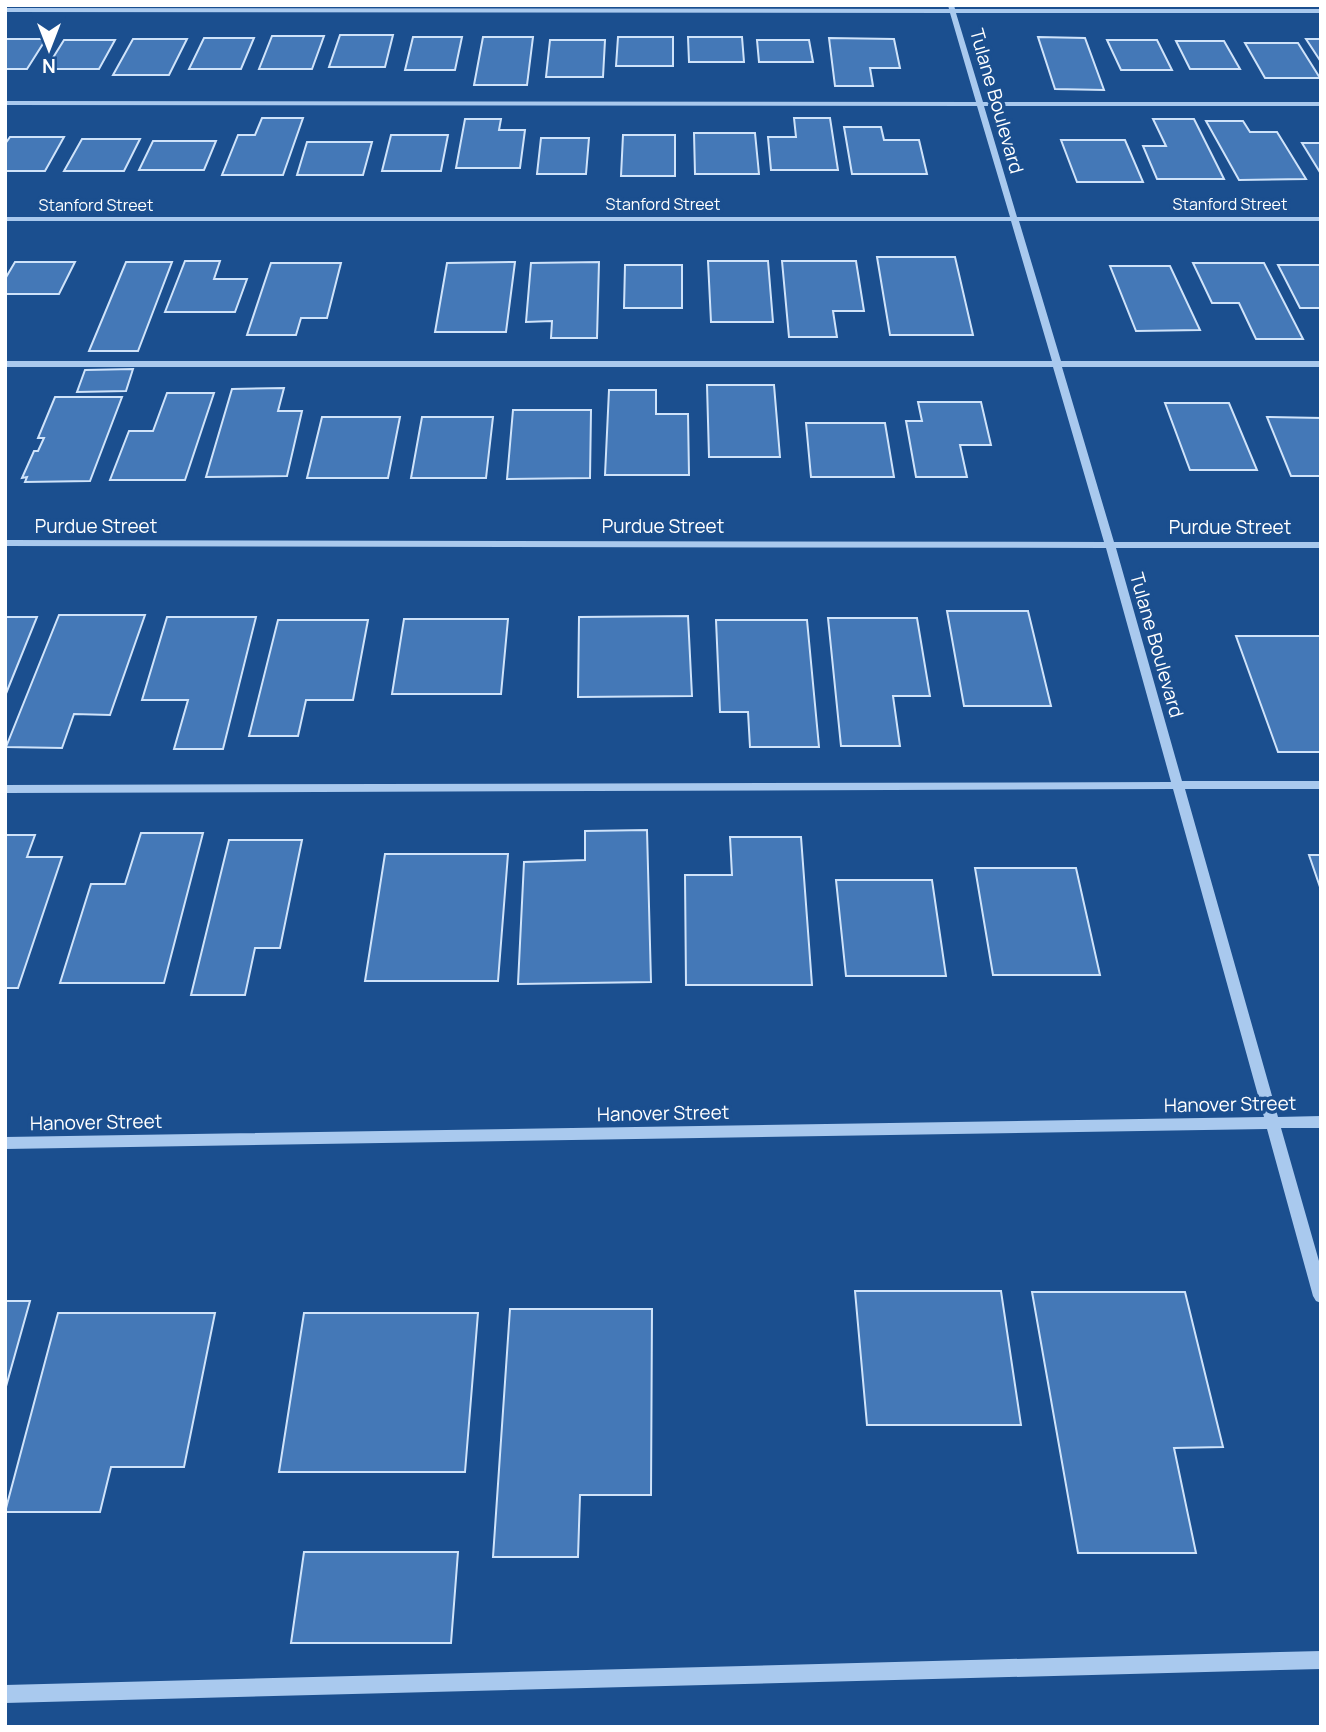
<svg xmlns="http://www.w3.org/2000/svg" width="1326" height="1732" viewBox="0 0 1326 1732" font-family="Manrope,sans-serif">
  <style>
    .building { fill: #4478b7; stroke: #cfe3fa; stroke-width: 2 }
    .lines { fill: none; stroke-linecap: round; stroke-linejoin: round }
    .minor { fill: #a9c9ee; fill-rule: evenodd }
    .labels { text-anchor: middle; stroke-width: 7; stroke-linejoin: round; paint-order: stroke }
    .far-street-label { font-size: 16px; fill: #fff; stroke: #1b4f8f }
    .street-label { font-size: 19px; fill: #fff; stroke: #1b4f8f }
  </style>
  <rect width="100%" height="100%" fill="#1b4f8f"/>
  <g class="building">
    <path d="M 340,35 L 393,35 L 385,67 L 329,67 Z"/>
    <path d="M 272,36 L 324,36 L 312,69 L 259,69 Z"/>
    <path d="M 413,37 L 462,37 L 455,70 L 405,70 Z"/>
    <path d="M 483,37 L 533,37 L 527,85 L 474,85 Z"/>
    <path d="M 618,37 L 673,37 L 673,66 L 616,66 Z"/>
    <path d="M 688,37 L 742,37 L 744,62 L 689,62 Z"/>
    <path d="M 1038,37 L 1085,38 L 1104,90 L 1055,89 Z"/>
    <path d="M 204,38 L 254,38 L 241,69 L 189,69 Z"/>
    <path d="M 829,38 L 894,39 L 900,68 L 870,68 L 873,86 L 835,86 Z"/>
    <path d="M 5,39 L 46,39 L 27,69 L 5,69 Z"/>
    <path d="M 133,39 L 187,39 L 169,75 L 113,75 Z"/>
    <path d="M 1306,39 L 1321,39 L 1321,62 Z"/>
    <path d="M 64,40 L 115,40 L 99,69 L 46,69 Z"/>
    <path d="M 550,40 L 605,40 L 603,77 L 546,77 Z"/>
    <path d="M 757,40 L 809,40 L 813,62 L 759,62 Z"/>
    <path d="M 1107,40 L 1157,40 L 1172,70 L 1121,70 Z"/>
    <path d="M 1176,41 L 1224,41 L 1240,69 L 1190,69 Z"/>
    <path d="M 1245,43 L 1298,43 L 1320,78 L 1265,78 Z"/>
    <path d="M 262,118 L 303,118 L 283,175 L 222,175 L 238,135 L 255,135 Z"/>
    <path d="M 794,118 L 830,118 L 838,170 L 771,170 L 768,137 L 796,137 Z"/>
    <path d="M 465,119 L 501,119 L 499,130 L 525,130 L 520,168 L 456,168 Z"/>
    <path d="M 1153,119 L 1194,119 L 1224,179 L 1157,179 L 1143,146 L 1166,146 Z"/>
    <path d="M 1206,121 L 1243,121 L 1250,132 L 1277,132 L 1306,179 L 1239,180 Z"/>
    <path d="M 844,127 L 881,127 L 884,140 L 919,140 L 927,174 L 852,174 Z"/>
    <path d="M 694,133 L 755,133 L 759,174 L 695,174 Z"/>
    <path d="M 391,135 L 448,135 L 441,171 L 382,171 Z"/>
    <path d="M 623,135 L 675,135 L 675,176 L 621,176 Z"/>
    <path d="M 10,137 L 64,137 L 45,171 L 5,171 L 5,144 Z"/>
    <path d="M 541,138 L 589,138 L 586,174 L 537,174 Z"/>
    <path d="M 82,139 L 140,139 L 124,171 L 64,171 Z"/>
    <path d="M 1061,140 L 1125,140 L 1143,182 L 1077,182 Z"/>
    <path d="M 153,141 L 216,141 L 204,170 L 139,170 Z"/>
    <path d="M 307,142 L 372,142 L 363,175 L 297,175 Z"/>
    <path d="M 1302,143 L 1321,143 L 1321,174 Z"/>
    <path d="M 877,257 L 955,257 L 973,335 L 890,335 Z"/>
    <path d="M 185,261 L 220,261 L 214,279 L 247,279 L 235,312 L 165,312 Z"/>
    <path d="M 708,261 L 768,261 L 773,322 L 711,322 Z"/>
    <path d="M 782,261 L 856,261 L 864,311 L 833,311 L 837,337 L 789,337 Z"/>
    <path d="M 15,262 L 75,262 L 59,294 L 5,294 L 5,279 Z"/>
    <path d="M 126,262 L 172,262 L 138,351 L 89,351 Z"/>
    <path d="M 515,262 L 506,332 L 435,332 L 447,263 Z"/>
    <path d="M 599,262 L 597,338 L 551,338 L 552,321 L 526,322 L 531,263 Z"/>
    <path d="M 271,263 L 341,263 L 327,318 L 301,318 L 296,335 L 247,335 Z"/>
    <path d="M 1193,263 L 1264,263 L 1303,339 L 1256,339 L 1239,303 L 1212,303 Z"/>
    <path d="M 625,265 L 682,265 L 682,308 L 624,308 Z"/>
    <path d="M 1278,265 L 1321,265 L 1321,308 L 1300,308 Z"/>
    <path d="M 1110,266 L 1170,266 L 1200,330 L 1136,331 Z"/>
    <path d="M 133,369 L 126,391 L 77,392 L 85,370 Z"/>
    <path d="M 707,385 L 774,385 L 780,457 L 709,457 Z"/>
    <path d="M 284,388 L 278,411 L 302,411 L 287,476 L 206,477 L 232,389 Z"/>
    <path d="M 609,390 L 656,390 L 656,414 L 688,414 L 689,475 L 605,475 Z"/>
    <path d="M 167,393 L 214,393 L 185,480 L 110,480 L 129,431 L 153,431 Z"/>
    <path d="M 55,397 L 122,397 L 90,481 L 25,482 L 27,477 L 22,478 L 34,451 L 38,451 L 44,438 L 38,438 Z"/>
    <path d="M 918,402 L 981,402 L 991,445 L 960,445 L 967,477 L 916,477 L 906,421 L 922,421 Z"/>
    <path d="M 1165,403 L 1229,403 L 1257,470 L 1190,470 Z"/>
    <path d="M 513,410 L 591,410 L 590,478 L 507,479 Z"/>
    <path d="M 322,417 L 400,417 L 388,478 L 307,478 Z"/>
    <path d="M 422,417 L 493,417 L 486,478 L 411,478 Z"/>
    <path d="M 1267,417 L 1321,418 L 1321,476 L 1291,476 Z"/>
    <path d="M 806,423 L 885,423 L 894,477 L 811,477 Z"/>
    <path d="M 947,611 L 1028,611 L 1051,706 L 964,706 Z"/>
    <path d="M 59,615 L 145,615 L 110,715 L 74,714 L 62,748 L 6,747 Z"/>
    <path d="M 688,616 L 692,696 L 578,697 L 579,617 Z"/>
    <path d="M 5,617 L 37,617 L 5,696 Z"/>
    <path d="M 167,617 L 256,617 L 223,749 L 174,749 L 188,700 L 142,700 Z"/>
    <path d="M 828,618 L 917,618 L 930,696 L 893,696 L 900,746 L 841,746 Z"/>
    <path d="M 404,619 L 508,619 L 501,694 L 392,694 Z"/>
    <path d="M 278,620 L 368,620 L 353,700 L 306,700 L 298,736 L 249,736 Z"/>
    <path d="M 716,620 L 807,620 L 819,747 L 750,747 L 748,712 L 720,712 Z"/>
    <path d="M 1236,636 L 1321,636 L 1321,752 L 1278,752 Z"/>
    <path d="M 647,830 L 651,982 L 518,984 L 524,862 L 585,860 L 585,831 Z"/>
    <path d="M 141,833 L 203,833 L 164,983 L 60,983 L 91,884 L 125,884 Z"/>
    <path d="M 5,835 L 35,835 L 27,857 L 62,857 L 18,988 L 5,988 Z"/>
    <path d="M 730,837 L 801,837 L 812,985 L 686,985 L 685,875 L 732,875 Z"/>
    <path d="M 229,840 L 302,840 L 280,948 L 255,948 L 245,995 L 191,995 Z"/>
    <path d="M 385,854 L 508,854 L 498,981 L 365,981 Z"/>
    <path d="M 1309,855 L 1321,855 L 1321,890 Z"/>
    <path d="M 975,868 L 1076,868 L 1100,975 L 993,975 Z"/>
    <path d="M 836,880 L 932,880 L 946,976 L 846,976 Z"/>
    <path d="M 855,1291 L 1001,1291 L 1021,1425 L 867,1425 Z"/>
    <path d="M 1032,1292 L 1185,1292 L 1223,1447 L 1174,1448 L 1196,1553 L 1078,1553 Z"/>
    <path d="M 5,1301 L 30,1301 L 5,1390 Z"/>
    <path d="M 510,1309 L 652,1309 L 651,1495 L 580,1495 L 578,1557 L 493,1557 Z"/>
    <path d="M 58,1313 L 215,1313 L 184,1467 L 111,1467 L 100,1512 L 5,1512 Z"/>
    <path d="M 304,1313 L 478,1313 L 465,1472 L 279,1472 Z"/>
    <path d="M 304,1552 L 458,1552 L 451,1643 L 291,1643 Z"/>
  </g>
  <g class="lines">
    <g class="minor">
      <path d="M 948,5 L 954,5 L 955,9 L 1321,9 L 1321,13 L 956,13 L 983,102 L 1321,102 L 1321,106 L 984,106 L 1017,217 L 1321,217 L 1321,221 L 1019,221 L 1061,361 L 1321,361 L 1321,367 L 1062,367 L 1114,542 L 1321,542 L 1321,548 L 1116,548 L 1182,781 L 1321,781 L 1321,789 L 1185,789 L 1278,1117 L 1321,1116 L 1321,1128 L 1281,1128 L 1321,1268 L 1321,1303 L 1316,1301 L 1313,1296 L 1267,1129 L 5,1149 L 5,1137 L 1264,1117 L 1173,789 L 5,793 L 5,785 L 1171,782 L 1106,548 L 5,546 L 5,540 L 1104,542 L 1053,367 L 5,367 L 5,361 L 1052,361 L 1011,221 L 5,221 L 5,217 L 1010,217 L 977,106 L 5,105 L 5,101 L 976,102 L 950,13 L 5,12 L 5,8 L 949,9 Z"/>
      <path d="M 1321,1651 L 1321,1669 L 5,1703 L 5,1685 Z"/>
    </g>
  </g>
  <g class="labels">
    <g class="far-street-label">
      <text x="663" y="210">Stanford Street</text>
      <text x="1230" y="210">Stanford Street</text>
      <text x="96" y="211">Stanford Street</text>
    </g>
    <g class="street-label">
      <text transform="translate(997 101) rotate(74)" y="7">Tulane Boulevard</text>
      <text x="96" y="533">Purdue Street</text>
      <text x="663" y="533">Purdue Street</text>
      <text x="1230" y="534">Purdue Street</text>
      <text transform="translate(1157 645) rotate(74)" y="7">Tulane Boulevard</text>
      <text transform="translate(1230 1104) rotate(-1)" y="7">Hanover Street</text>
      <text transform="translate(663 1113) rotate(-1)" y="7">Hanover Street</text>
      <text transform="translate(96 1122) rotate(-1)" y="7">Hanover Street</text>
    </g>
  </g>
  <rect width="1326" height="1732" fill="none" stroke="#ffffff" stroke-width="14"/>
  <g transform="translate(49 49) rotate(180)" stroke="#1b4f8f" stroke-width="5" paint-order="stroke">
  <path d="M0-5L12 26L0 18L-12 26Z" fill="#ffffff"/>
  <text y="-10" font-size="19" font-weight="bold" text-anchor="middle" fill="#ffffff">N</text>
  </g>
</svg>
